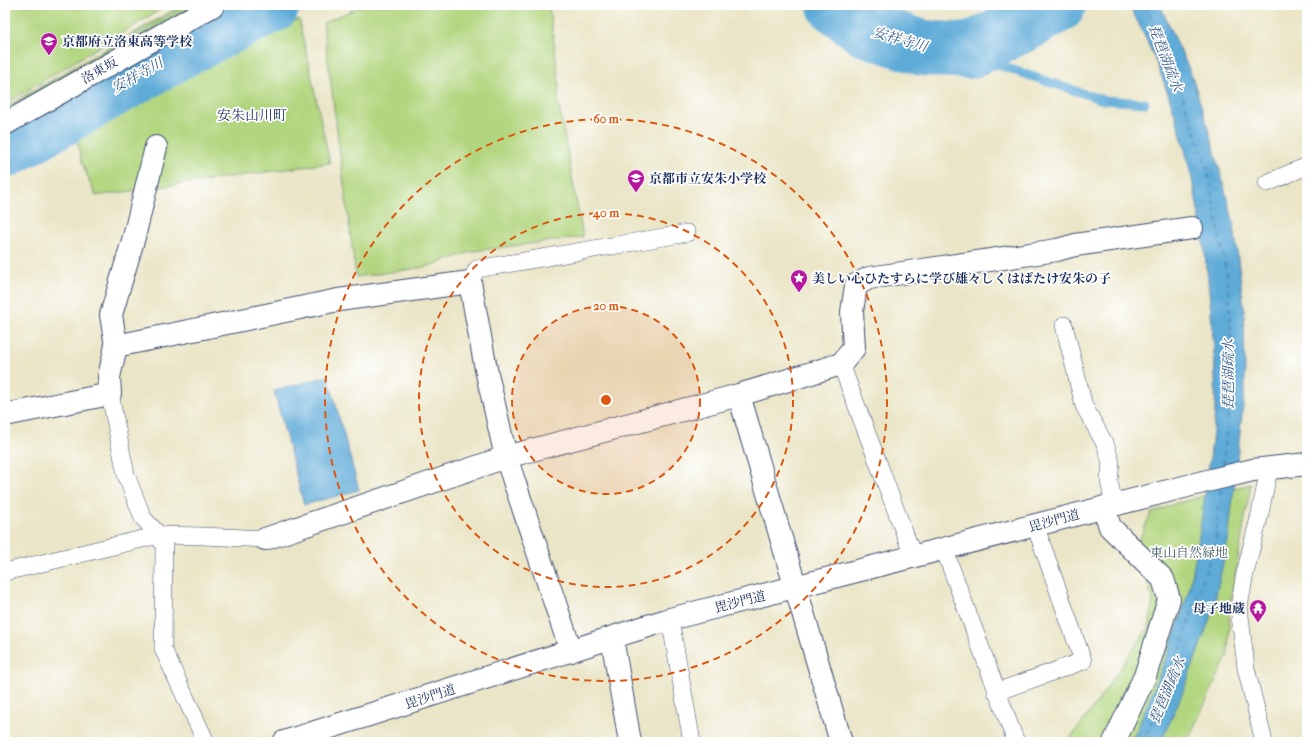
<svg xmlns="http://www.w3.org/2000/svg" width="1312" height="747" viewBox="0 0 1312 747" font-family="'IM FELL French Canon','Noto Serif JP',serif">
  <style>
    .green { fill: #b2d67f; stroke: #66826e }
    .forest { fill: #8db76e; stroke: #547366 }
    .water { fill: #5fabd8; stroke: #3d6d9b }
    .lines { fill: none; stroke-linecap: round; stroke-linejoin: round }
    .stream { stroke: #5fabd8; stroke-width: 9 }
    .river { stroke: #5fabd8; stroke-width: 56 }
    .ferry { stroke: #335a89; stroke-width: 1; stroke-dasharray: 5 4; stroke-linecap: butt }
    .service-casing { stroke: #3a4a6e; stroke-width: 18 }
    .minor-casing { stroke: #3a4a6e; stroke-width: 24 }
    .service { stroke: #fff; stroke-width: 17 }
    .minor { stroke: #fff; stroke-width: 22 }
    .ring { fill: none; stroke: #de5710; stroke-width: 2; stroke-dasharray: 7 5 }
    .labels { text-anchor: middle; stroke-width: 3.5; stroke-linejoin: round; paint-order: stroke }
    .poi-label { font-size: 13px; font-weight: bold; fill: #1b2f5e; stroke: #fff; text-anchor: start }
    .street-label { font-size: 13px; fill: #1b2f5e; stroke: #fff }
    .park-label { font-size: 13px; fill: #486168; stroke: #fff }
    .water-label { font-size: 14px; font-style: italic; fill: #335a89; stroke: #fff }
    .neighbourhood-label { font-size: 14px; fill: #1b2f5e; stroke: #fff }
    .centre { fill: #de5710; stroke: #fff; stroke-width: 2 }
    .ring-label { font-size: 12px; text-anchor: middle; font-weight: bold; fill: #de5710; stroke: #fff; stroke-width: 3.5; stroke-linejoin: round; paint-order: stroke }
  </style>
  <rect width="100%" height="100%" fill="#fff"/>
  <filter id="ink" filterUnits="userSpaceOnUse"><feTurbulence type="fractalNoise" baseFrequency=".025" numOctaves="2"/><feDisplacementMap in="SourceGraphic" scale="8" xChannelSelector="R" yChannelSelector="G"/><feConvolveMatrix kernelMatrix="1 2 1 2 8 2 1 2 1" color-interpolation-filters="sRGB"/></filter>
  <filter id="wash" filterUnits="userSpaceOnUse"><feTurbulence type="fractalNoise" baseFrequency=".012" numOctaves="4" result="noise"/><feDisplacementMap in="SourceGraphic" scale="16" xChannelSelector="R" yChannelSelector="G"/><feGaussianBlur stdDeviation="0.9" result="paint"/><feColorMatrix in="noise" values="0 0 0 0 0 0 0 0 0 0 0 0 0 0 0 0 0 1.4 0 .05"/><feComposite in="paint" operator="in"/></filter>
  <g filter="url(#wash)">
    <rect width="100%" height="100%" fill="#eae5c6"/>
    <g class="green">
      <path d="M 5,5 L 154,5 L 158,11 L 5,104 Z"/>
      <path d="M 364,5 L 549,5 L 559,82 L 558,101 L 583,237 L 474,251 L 426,267 L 356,277 L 323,23 Z"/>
      <path d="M 299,19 L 330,163 L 96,196 L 82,163 L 76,135 Z"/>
      <path d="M 1251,484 L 1230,604 L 1228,655 L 1187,742 L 1067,742 L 1088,715 L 1145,632 L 1149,630 L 1153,598 L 1145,578 L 1129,562 L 1151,513 L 1177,503 Z"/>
    </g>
    <path class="forest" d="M 182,5 L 272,5 L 182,50 L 5,150 L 5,107 Z"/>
    <g class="water">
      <path d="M 1129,5 L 1160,5 L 1192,76 L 1214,148 L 1234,225 L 1244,308 L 1245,387 L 1228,541 L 1212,613 L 1183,692 L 1161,742 L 1130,742 L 1136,732 C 1152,694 1167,657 1180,619 C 1183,609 1186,600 1189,590 C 1196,558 1201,526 1205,493 C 1209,466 1213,438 1215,411 C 1216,378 1214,345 1211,313 C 1203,207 1180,99 1129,5 Z"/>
      <path d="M 328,376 L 359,490 L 304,505 L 274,391 Z"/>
    </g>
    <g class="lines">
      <path class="stream" d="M 969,51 L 980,59 L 1103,100 L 1145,103"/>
      <g class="river">
        <path d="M 835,5 L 866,29 L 923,48 L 969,51 L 1030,21 L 1058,5"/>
        <path d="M 5,150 L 182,50 L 272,5"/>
      </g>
      <g class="ferry">
        <path d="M 1146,5 L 1179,86 L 1207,167 L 1228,281 L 1233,372 L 1223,467"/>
        <path d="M 1142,742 L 1166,691 L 1215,544 L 1221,488"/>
      </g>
    </g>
  </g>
  <g filter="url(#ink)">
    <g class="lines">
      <g class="service-casing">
        <g id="service">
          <path d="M 1267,183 L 1307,166"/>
          <path d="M 470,282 L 477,269 L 687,233"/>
          <path d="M 1064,325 L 1084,406 L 1106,446 L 1111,463 L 1109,481 L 1114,505"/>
          <path d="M 841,364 L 913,556"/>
          <path d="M 110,394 L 126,475 L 143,518 L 159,535 L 203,536 L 265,539"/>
          <path d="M 944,549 L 1016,742"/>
          <path d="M 5,572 L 159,535 L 164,546 L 163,649 L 206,742"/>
          <path d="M 670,619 L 692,742"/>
          <path d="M 996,692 L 1083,661 L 1035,525"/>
          <path d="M 1264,742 L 1246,668 L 1239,607 L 1245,573 L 1259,518 L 1269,469"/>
        </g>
      </g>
      <g class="minor-casing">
        <g id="minor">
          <path d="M 5,124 L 214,5"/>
          <path d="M 116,346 L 111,315 L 134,237 L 156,147"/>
          <path d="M 739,395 L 841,742"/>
          <path d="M 5,415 L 110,394 L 109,377 L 116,346 L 338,300 L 470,282 L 486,369 L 506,457 L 571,651"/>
          <path d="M 1104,507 L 1110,527 L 1163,579 L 1169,599 L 1145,676 L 1114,742"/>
          <path d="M 265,539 L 506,457 L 739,395 L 841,364 L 854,348 L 852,312 L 856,285 L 869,278 L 1057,250 L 1075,245 L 1192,228"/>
          <path d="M 612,638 L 630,742"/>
          <path d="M 284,742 L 670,619 L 1203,482 L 1253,470 L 1307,464"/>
        </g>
      </g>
      <use href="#service" class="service"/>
      <use href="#minor" class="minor"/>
    </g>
  </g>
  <circle cx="606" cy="400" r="94" fill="#de5710" fill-opacity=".12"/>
  <g class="ring">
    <circle cx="606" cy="400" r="94"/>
    <circle cx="606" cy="400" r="187"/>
    <circle cx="606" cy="400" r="281"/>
  </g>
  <defs>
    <g id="school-pin" transform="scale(0.9)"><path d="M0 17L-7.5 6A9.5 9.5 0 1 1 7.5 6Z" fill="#b5179e" stroke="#fff"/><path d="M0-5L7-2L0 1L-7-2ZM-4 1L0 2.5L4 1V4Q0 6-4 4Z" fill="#fff"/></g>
    <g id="sight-pin" transform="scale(0.9)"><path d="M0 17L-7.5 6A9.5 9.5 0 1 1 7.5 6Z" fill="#b5179e" stroke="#fff"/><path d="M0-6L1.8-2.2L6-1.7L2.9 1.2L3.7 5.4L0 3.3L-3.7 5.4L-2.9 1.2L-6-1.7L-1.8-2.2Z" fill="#fff"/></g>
    <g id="temple-pin" transform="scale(0.9)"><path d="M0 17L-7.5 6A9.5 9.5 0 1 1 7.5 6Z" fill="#b5179e" stroke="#fff"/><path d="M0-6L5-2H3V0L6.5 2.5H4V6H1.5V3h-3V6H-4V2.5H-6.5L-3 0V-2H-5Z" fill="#fff"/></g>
  </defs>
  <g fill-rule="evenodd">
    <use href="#school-pin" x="49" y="41"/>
    <use href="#school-pin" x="636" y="178"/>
    <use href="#sight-pin" x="799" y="278"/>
    <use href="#temple-pin" x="1258" y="608"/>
  </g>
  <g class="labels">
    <g class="poi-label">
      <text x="62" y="46">京都府立洛東高等学校</text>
      <text x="649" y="183">京都市立安朱小学校</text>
      <text x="812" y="283">美しい心ひたすらに学び雄々しくはばたけ安朱の子</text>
      <text x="1245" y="613" text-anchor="end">母子地蔵</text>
    </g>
    <g class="street-label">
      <text transform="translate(99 70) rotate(-30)" y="5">洛東坂</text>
      <text transform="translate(1054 520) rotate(-15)" y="5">毘沙門道</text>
      <text transform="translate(740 601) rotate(-14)" y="5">毘沙門道</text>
      <text transform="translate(430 696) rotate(-18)" y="5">毘沙門道</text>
    </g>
    <g class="park-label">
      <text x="1189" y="557">東山自然緑地</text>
    </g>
    <g class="water-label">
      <text transform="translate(900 39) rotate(16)" y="5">安祥寺川</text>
      <text transform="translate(1166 58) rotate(69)" y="5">琵琶湖疏水</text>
      <text transform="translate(137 75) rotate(-29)" y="5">安祥寺川</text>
      <text transform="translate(1228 374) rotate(-90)" y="5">琵琶湖疏水</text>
      <text transform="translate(1167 690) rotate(-67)" y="5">琵琶湖疏水</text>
    </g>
    <g class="neighbourhood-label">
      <text x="252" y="120">安朱山川町</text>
    </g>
  </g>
  <circle cx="606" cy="400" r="6" class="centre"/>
  <g class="ring-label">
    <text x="606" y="123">60 m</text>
    <text x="606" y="217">40 m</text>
    <text x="606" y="310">20 m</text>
  </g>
  <rect width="1312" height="747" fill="none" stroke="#fff" stroke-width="20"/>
</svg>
